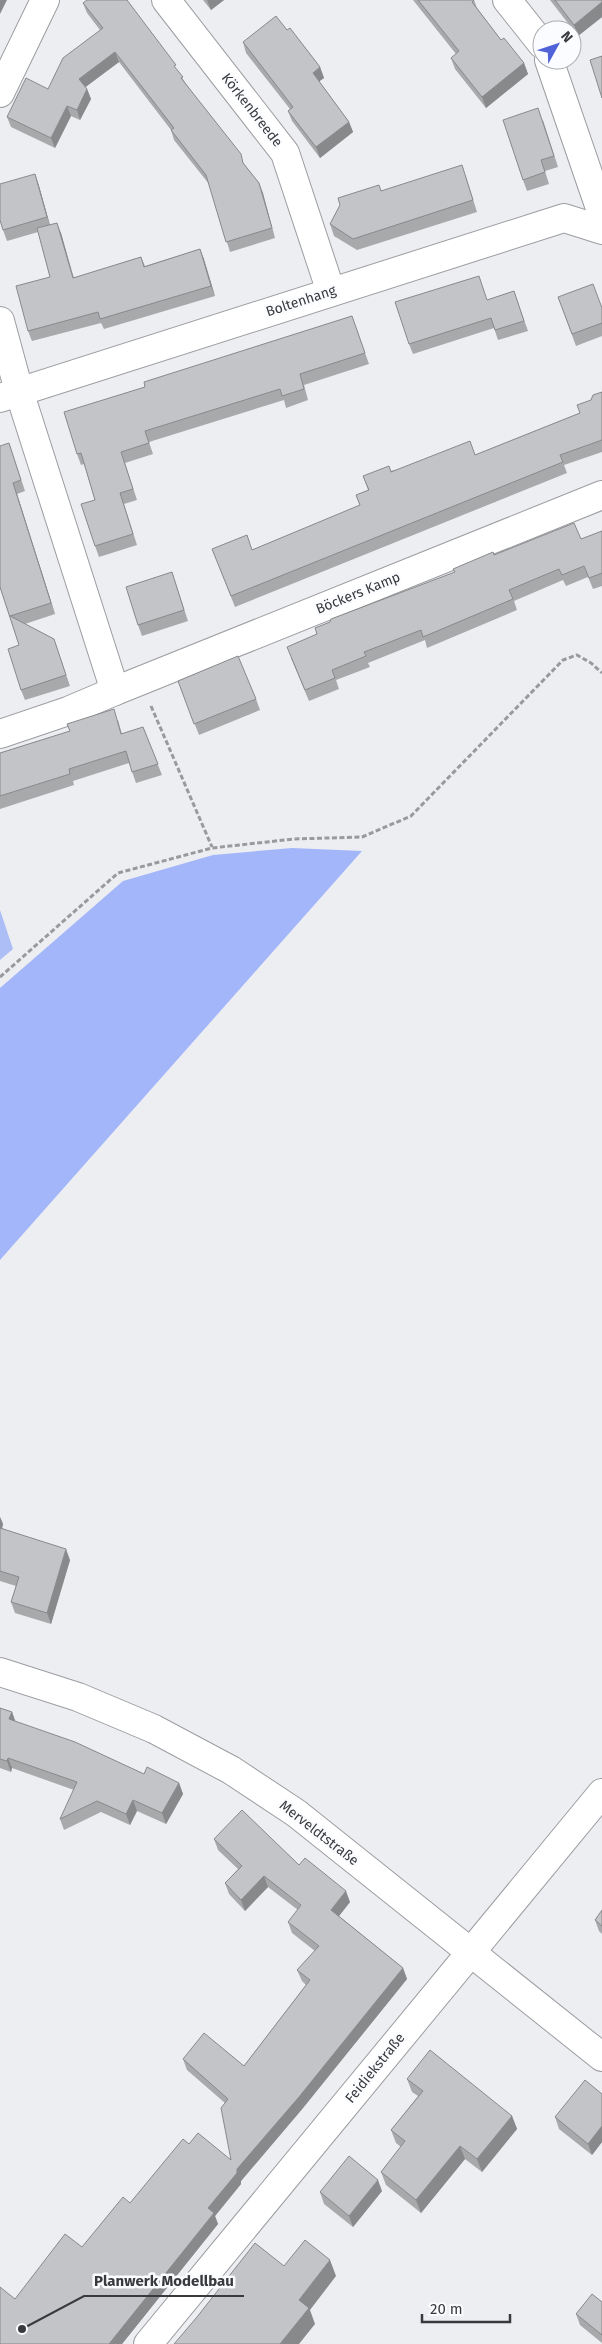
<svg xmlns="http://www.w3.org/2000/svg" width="602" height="2344" viewBox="0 0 602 2344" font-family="'Fira Sans',sans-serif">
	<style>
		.green { fill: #adbdf5 }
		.forest { fill: #a4b6fa }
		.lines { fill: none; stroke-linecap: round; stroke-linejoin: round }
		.street-casing { stroke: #9c9da0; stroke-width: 30 }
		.path { stroke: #999a9c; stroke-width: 3; stroke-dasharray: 5 2.5; stroke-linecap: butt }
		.street { stroke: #fff; stroke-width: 28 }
		.wall { fill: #a8a9ab }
		.shaded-wall { fill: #88898b }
		.building { fill: #c3c4c7; stroke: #88898b }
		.labels { text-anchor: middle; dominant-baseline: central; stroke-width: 5; stroke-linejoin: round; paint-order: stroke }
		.street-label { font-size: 14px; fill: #393a3b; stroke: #fbfcff }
		.leader { fill: none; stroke: #393a3b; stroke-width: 2 }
		.callout-dot { fill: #393a3b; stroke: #fbfcff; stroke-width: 2 }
		.callout-label { font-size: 15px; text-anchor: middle; font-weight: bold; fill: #393a3b; stroke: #fbfcff; stroke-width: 5; stroke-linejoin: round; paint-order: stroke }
	</style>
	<rect width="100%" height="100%" fill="#edeef2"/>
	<!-- green -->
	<polygon class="green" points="0,910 13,949 0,960"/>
	<!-- forest -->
	<polygon class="forest" points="292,848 362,851 0,1260 0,988 123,881 213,855"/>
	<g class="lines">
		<!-- street casing -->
		<g class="street-casing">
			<g id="street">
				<polyline points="166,0 285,153 331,292"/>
				<polyline points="507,0 542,44"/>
				<polyline points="549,60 602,214"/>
				<polyline points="0,93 45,0"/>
				<polyline points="0,321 19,391 115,691 602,495"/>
				<polyline points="0,398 564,218 602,230"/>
				<polyline points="0,734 68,711 115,691"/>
				<polyline points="0,1672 78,1697 154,1729 231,1770 296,1813 602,2057"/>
				<polyline points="148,2344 602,1793"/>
			</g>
		</g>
		<!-- path -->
		<g class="path">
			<polyline points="151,706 212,847"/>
			<polyline points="0,977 118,873 212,848 294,839 362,837 411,816 563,660 577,655 591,663 602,673"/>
		</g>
		<!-- street -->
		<use href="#street" class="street"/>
	</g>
	<!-- wall -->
	<g class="wall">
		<polygon points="203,0 224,0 211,10"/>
		<polygon points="413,0 474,0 477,8 501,40 524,63 528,74 486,108 455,69 451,58 456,54"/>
		<polygon points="550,0 602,0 602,17 578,36"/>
		<polygon points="83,3 178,71 186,84 245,165 259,183 275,238 230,252 209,184 174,140 171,130 119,62 85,87 87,89 91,99 80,120 71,116 55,148 11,127 7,117 48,89 100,30 87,13"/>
		<polygon points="287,30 320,67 324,78 319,81 349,122 353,132 320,158 292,121 288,111 290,109 246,53 243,42"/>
		<polygon points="543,120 558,167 545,171 549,184 527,191 523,180"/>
		<polygon points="35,174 39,186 50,225 61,233 74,278 141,257 145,266 200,249 215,296 104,329 101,323 32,341 28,331 50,277 38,232 7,241 3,230"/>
		<polygon points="466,177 477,212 357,250 334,236 330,224 381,191"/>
		<polygon points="514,291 528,331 498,340 494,328 413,354 409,344 487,300"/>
		<polygon points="558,297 602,308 602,336 576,346"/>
		<polygon points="352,316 369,364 304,385 308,400 286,408 284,400 149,442 153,454 125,463 137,500 124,504 137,545 99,557 95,546 95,500 84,464 81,465 77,454 145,387"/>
		<polygon points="602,392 602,452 564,465 567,473 235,607 212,549 252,550 360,506 356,495 368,490 363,476 475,455 580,413 591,400"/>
		<polygon points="9,443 25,491 17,494 55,614 25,624 54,639 70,686 25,700 21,690 19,645 0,587"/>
		<polygon points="602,531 602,586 593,589 588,577 566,586 563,580 514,601 517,610 427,648 425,640 368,663 370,667 336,680 339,689 309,701 291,658 317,634 494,555 581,539"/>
		<polygon points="172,572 188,621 142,636 138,625"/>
		<polygon points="178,681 256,699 260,710 199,735"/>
		<polygon points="118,720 122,734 143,727 162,775 136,783 129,763 73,781 74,785 0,809 0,753"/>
		<polygon points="0,1517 3,1524 2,1528 70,1560 51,1624 15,1613 11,1602 16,1586 0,1581"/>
		<polygon points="0,1708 12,1712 15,1721 144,1774 179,1783 183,1794 166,1824 137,1811 130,1825 101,1812 64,1830 60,1819 74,1790 12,1768 11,1772 0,1768"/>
		<polygon points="214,1839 299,1865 350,1902 339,1916 403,1968 407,1979 303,2108 241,2181 241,2184 215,2216 218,2224 122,2344 0,2344 15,2299 82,2247 130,2203 189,2144 231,2160 225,2103 187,2070 183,2059 244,2066 306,1985 302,1981 297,1970 315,1951 292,1933 288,1922 298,1910 268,1887 245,1911 229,1894 225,1883 238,1869 218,1850"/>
		<polygon points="602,1910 602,1934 599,1931 595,1920"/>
		<polygon points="407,2079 512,2116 517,2129 482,2172 465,2159 421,2213 386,2185 381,2172 401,2147 396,2143 391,2130 418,2096 412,2092"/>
		<polygon points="602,2094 602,2142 592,2155 559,2129 555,2117"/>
		<polygon points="382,2191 353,2227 324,2204 320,2192"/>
		<polygon points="602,2302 602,2343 580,2325 576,2314"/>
	</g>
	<!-- shaded-wall -->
	<g class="shaded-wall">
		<polygon points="0,0 7,0 0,14"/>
		<polygon points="207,0 224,0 211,10"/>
		<polygon points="602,2 602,17 578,36 574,25"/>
		<polygon points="115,52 119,62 83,89 79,79"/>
		<polygon points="524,63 528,74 486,108 482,97"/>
		<polygon points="320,67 324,78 317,83 313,73"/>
		<polygon points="87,89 91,99 80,120 77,110"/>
		<polygon points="67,106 71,116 55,148 51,138"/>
		<polygon points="349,122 353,132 320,158 316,147"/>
		<polygon points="35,174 39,186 51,229 47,217"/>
		<polygon points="259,183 263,193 275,238 272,228"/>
		<polygon points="57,223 61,233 76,288 73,278"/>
		<polygon points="200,249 204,259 215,296 211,286"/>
		<polygon points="13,483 17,494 55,614 51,603"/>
		<polygon points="0,1517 3,1524 0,1537"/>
		<polygon points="66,1549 70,1560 51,1624 47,1613"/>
		<polygon points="12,1712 16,1723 9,1719"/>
		<polygon points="8,1758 12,1768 11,1772 7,1761"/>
		<polygon points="179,1783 183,1794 166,1824 162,1813"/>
		<polygon points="133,1800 137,1811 130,1825 126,1814"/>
		<polygon points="264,1876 268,1887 245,1911 241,1900"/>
		<polygon points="346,1891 350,1902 335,1921 331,1910"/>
		<polygon points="403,1968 407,1979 303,2108 241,2181 241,2184 215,2216 218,2224 122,2344 109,2344 237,2169"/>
		<polygon points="512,2116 517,2129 482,2172 477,2159"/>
		<polygon points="602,2126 602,2142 592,2155 588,2144"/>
		<polygon points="460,2146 465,2159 421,2213 416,2200"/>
		<polygon points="378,2180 382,2191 353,2227 349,2216"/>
		<polygon points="330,2260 336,2276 310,2310 315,2324 299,2344 280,2344 299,2300"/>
	</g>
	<!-- building -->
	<g class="building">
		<polygon points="87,0 127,0 176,65 174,66 183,77 181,78 241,154 243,163 259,183 272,228 226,242 206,175 171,130 174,128 115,52 79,79 87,89 77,110 67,106 51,138 7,117 26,78 48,89 63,58 103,28 83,3"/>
		<polygon points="418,0 474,0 472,2 501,40 504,38 524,63 482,97 451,58 459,51"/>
		<polygon points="555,0 602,0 602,2 574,25"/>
		<polygon points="276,16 287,30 290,28 320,67 313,73 349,122 316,147 288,111 293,107 243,42"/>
		<polygon points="602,56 602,98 590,60"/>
		<polygon points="538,108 554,156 541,160 545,172 523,180 503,120"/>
		<polygon points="462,165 473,200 353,239 330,224 340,205 338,198 379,185 381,191"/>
		<polygon points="35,174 47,217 3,230 0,220 0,184"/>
		<polygon points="57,223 73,278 141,257 144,267 200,249 211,286 100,319 98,312 28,331 16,286 50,277 37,228"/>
		<polygon points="479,276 487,300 514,291 524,321 495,330 491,318 409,344 395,302"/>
		<polygon points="593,284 602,308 602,323 572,334 558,297"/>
		<polygon points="352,316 365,353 300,374 304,389 282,396 280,389 145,431 149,443 121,452 133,489 120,493 133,534 95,546 81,504 95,500 81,453 77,454 64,412 145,387 144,382"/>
		<polygon points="602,392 602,440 560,455 563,462 231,596 212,549 247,535 252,550 360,505 356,495 369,490 363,476 389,466 391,472 470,441 475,455 580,413 577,405 591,400 593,395"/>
		<polygon points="9,443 21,480 13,483 51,603 10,616 54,639 66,675 21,690 8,649 19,645 0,587 0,446"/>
		<polygon points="574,523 581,539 602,531 602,573 589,578 584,566 562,575 559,569 509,590 513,599 423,637 421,630 364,652 366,656 332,670 335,678 305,690 287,647 317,634 315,628 330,622 331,619 455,572 453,569 493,552 494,555"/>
		<polygon points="172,572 184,610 138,625 126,587"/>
		<polygon points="238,656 256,699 194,724 178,681"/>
		<polygon points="114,709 121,734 143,727 158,764 132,772 126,751 69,769 70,774 0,796 0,753 70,731 67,724"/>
		<polygon points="0,1528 66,1549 47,1613 11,1602 19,1577 0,1571"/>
		<polygon points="0,1708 12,1712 9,1719 75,1742 144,1774 147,1767 179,1783 162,1813 133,1800 126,1814 97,1801 60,1819 77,1782 8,1758 7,1761 0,1759"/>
		<polygon points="242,1810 299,1865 305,1858 346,1891 331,1910 403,1968 299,2097 237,2169 237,2173 208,2208 214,2213 109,2344 0,2344 0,2287 15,2299 65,2234 82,2247 123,2197 130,2203 183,2139 189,2144 198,2133 231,2160 221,2108 228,2099 183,2059 204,2033 244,2066 310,1980 297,1970 319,1946 288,1922 301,1905 264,1876 241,1900 225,1883 242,1866 214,1839"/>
		<polygon points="602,1910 602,1926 595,1920"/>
		<polygon points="430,2050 512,2116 477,2159 460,2146 416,2200 381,2172 405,2141 391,2130 423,2091 407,2079"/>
		<polygon points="585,2080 602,2094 602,2126 588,2144 555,2117"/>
		<polygon points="349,2156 378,2180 349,2216 320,2192"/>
		<polygon points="305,2240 330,2260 299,2300 309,2308 280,2344 174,2344 197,2317 255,2243 284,2266"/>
		<polygon points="592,2294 602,2302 602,2335 576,2314"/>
	</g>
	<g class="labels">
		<!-- street labels -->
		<g class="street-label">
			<text transform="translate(252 110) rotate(52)">Körkenbreede</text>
			<text transform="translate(301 301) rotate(-18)">Boltenhang</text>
			<text transform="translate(358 593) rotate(-22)">Böckers Kamp</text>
			<text transform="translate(319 1833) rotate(38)">Merveldtstraße</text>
			<text transform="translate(375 2068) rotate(-51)">Feidiekstraße</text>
		</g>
	</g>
	<!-- callouts -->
	<path class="leader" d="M22 2329L84 2296H244"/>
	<circle class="callout-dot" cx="22" cy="2329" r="5"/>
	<g class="callout-label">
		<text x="164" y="2286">Planwerk Modellbau</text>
	</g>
	<!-- north arrow -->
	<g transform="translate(557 45) rotate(50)"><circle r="24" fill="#fbfcff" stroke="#adaeb1"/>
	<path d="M0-4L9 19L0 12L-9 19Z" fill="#5062d7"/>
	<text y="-8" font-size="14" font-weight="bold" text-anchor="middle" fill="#393a3b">N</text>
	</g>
	<!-- scale -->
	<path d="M422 2314v8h88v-8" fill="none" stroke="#393a3b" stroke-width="2.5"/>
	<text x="430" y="2314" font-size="15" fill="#393a3b" stroke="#fbfcff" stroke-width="4" paint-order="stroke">20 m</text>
</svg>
